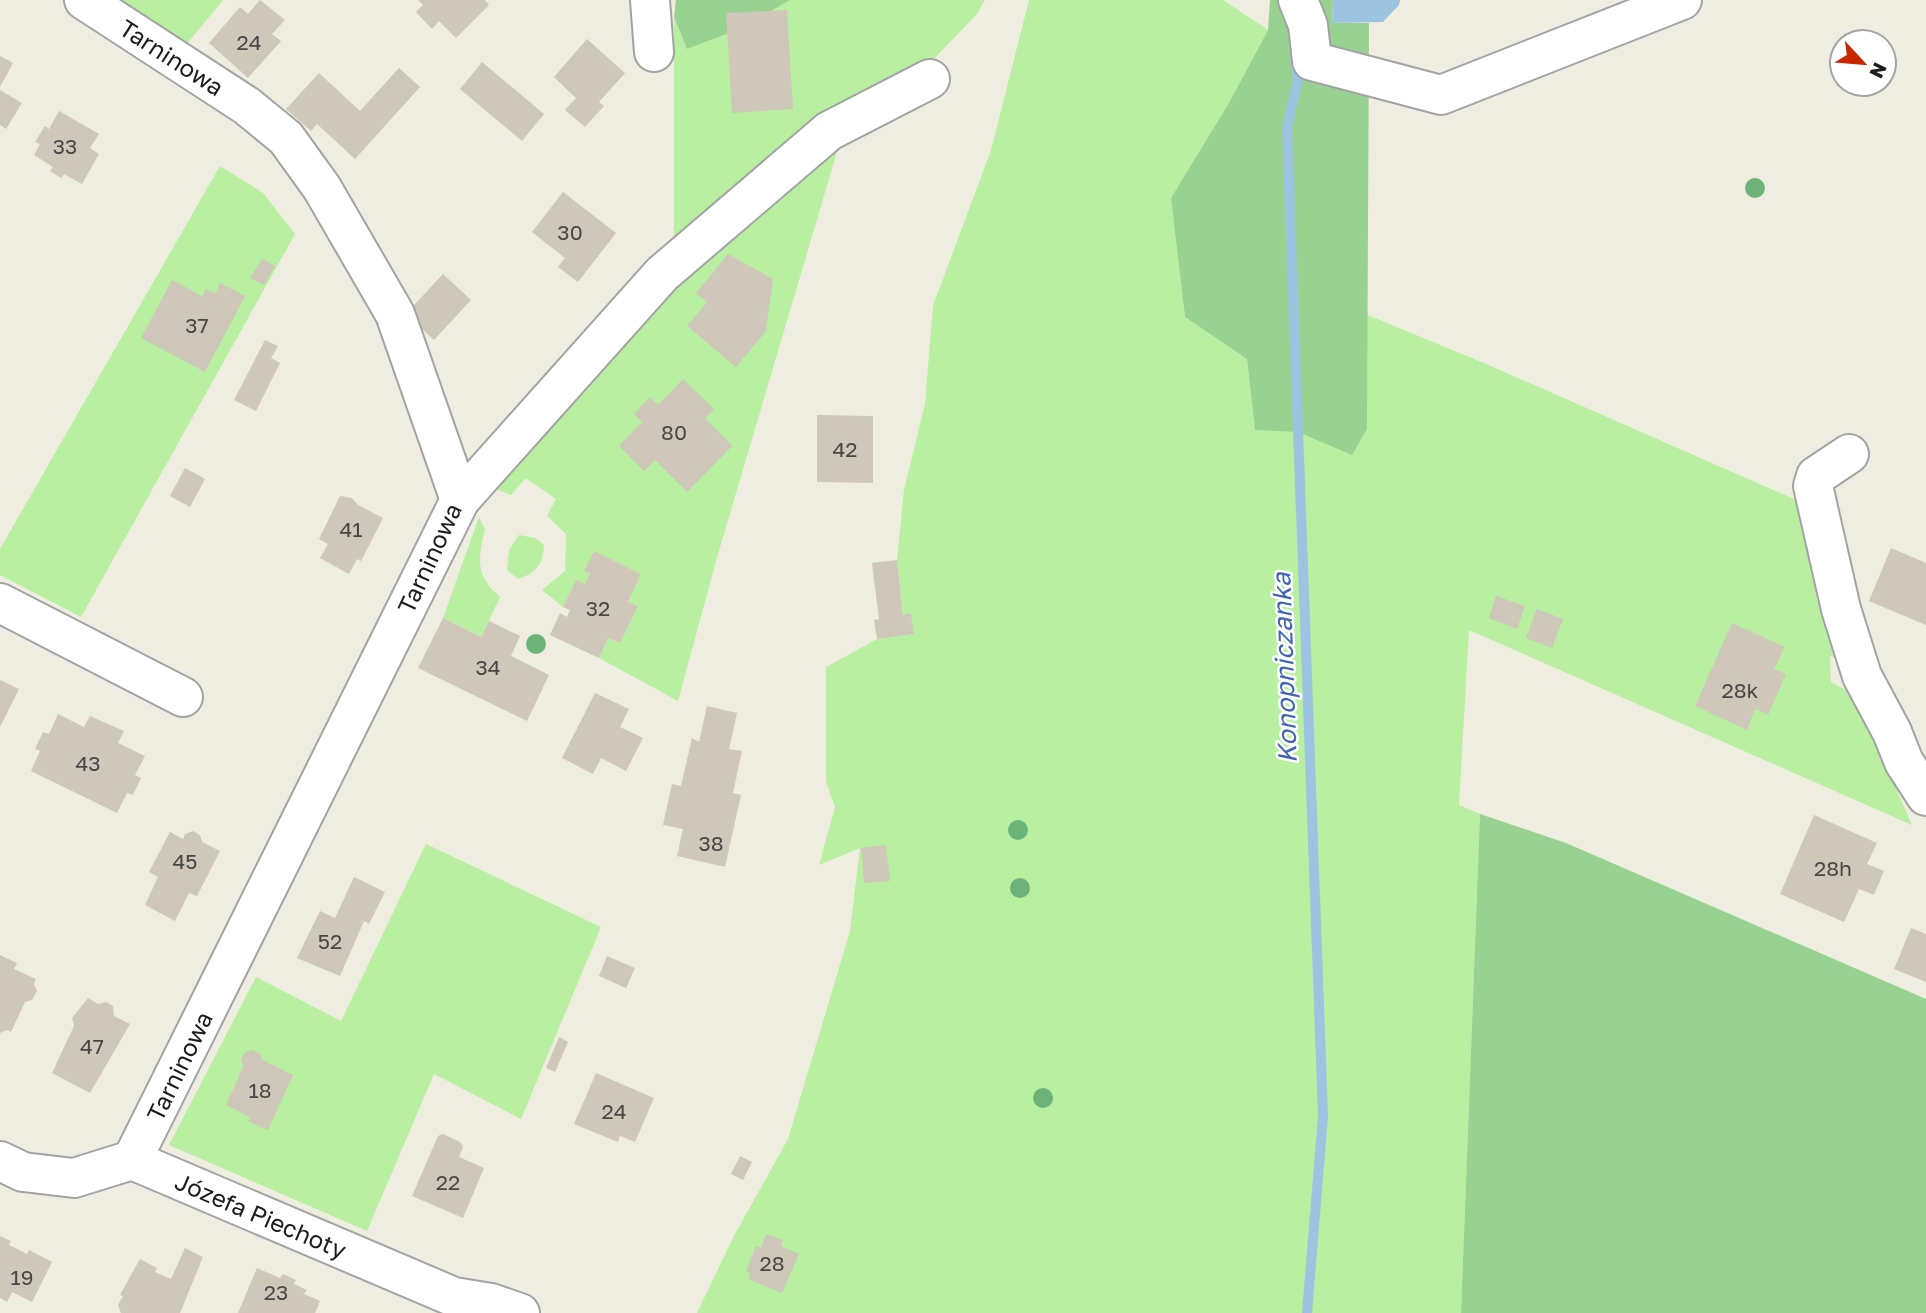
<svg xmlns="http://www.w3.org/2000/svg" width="1926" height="1313" viewBox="0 0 1926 1313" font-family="'Golos Text',sans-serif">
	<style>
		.grass { fill: #b8efa0 }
		.forest { fill: #97d291 }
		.water { fill: #9cc4e1 }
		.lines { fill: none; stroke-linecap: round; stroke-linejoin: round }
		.stream { stroke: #9cc4e1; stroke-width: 10 }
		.building { fill: #cfc7b9 }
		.minor-casing { stroke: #a3a3a3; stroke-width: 42 }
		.minor { stroke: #fff; stroke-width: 38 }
		.tree { fill: #6cb379 }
		.labels { text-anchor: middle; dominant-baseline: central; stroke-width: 5; stroke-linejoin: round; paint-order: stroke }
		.number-label { font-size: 21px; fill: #494743 }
		.street-label { font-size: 24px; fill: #1c1c1c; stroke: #fff }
		.water-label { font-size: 26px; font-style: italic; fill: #4064b4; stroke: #fff }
	</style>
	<rect width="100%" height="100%" fill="#efede0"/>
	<!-- grass -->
	<g class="grass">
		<polygon points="100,0 223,0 180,52"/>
		<polygon points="790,0 985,0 977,14 927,66 674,250 674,17 687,49 740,29"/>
		<polygon points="1029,0 1223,0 1268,30 1230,101 1171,198 1185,317 1247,359 1255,430 1292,284 1484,363 1796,500 1823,579 1841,660 1830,656 1831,682 1855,695 1912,825 1469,630 1459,805 1480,814 1461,1313 697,1313 734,1236 788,1139 850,931 860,848 819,865 835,807 826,781 826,667 877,639 914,634 911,614 903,615 897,560 904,490 925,404 933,306 991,150"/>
		<polygon points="837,152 718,554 678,701 599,658 608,638 620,643 637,606 628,602 641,574 594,552 584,571 590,574 585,584 576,580 563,607 542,590 565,571 566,534 547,516 556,499 526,478 511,495 493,488 564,405 724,236"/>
		<polygon points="220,166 263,193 295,234 81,617 0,575 0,549"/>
		<path d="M479 517 485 529C478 559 475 576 500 597L481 637 443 618Z"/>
		<path d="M519 535 535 538 544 545C543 564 537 573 518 579L507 570 509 550Z"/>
		<polygon points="426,844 601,927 521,1119 434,1074 367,1231 169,1145 256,977 341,1021"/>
	</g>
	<!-- forest -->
	<g class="forest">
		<polygon points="676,0 790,0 740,29 687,49 674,17"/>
		<polygon points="1270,0 1333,0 1332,23 1369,23 1367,429 1352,455 1298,432 1255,430 1247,359 1185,317 1171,198 1230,101 1268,30"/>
		<polygon points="1480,814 1566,843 1926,999 1926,1313 1461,1313"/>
	</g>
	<!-- water -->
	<polygon class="water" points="1333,0 1400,0 1399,5 1383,22 1332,23"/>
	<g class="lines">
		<!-- stream -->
		<polyline class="stream" points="1295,60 1298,79 1287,127 1323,1116 1307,1313"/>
	</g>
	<!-- building -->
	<g class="building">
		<polygon points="260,0 285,20 272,34 281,41 248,78 209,43 240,7 248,14"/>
		<polygon points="418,0 485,0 489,5 456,38 439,21 432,29 416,12 423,5"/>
		<polygon points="787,10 793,109 732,113 726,13"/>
		<polygon points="587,39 625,73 599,102 604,106 585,127 565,110 576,98 554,77"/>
		<polygon points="0,56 13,63 0,87"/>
		<polygon points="482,62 544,114 522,141 460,89"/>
		<polygon points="399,68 420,87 355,159 317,124 311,131 286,109 319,73 360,111"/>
		<polygon points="0,90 22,103 6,129 0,125"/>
		<polygon points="59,111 99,134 90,148 99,154 82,184 64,174 61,178 50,171 53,167 34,155 40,144 35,142 45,126 49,129"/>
		<polygon points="563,192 616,233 578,282 558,267 565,258 532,232"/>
		<polygon points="728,254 773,279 766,331 736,367 687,326 707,302 696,293"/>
		<polygon points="262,259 275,266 264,285 250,278"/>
		<polygon points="443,274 471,300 434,340 406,314"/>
		<polygon points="172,280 202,296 206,289 215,294 220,283 245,296 205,372 141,338"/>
		<polygon points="265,340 278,346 271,358 280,363 256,411 234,400"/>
		<polygon points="683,379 714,409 705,418 732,446 687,492 655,460 644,471 619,446 642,422 634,414 650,397 658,405"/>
		<polygon points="817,415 873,416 873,483 817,482"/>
		<polygon points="185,468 205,479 190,507 170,496"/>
		<polygon points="340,496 352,498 358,505 383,518 361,561 357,559 349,574 320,558 328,544 319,539"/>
		<polygon points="1891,548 1926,563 1926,625 1869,601"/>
		<polygon points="594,551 641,574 628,602 638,606 620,643 608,638 599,658 550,635 560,613 567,617 570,610 563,607 576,580 585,584 590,574 584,571"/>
		<polygon points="897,560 903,615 911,613 914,634 877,639 874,620 879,619 872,563"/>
		<polygon points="1496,596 1525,606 1517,629 1489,618"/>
		<polygon points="1537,609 1563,619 1552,648 1526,638"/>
		<polygon points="443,618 481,637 489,621 520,636 511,656 549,675 527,721 418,668"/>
		<polygon points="1732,623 1785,647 1774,669 1786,674 1768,715 1755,709 1747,730 1695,706"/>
		<polygon points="0,680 19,689 0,727"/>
		<polygon points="595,693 629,709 620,727 643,738 626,771 601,758 593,774 562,758"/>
		<polygon points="707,706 737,713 729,749 742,751 733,793 741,795 725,867 677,856 683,829 663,825 672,784 681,786 692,738 699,742"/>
		<polygon points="58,714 84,727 90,716 124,731 118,743 145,756 135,775 141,778 133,795 127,793 117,813 31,771 40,751 35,749 43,732 49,734"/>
		<polygon points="1814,815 1877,843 1867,864 1884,871 1874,895 1859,889 1844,922 1780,894"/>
		<polygon points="193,831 200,835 202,842 220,851 197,896 189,893 175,921 145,905 158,877 149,872 170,832 183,839 185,834"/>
		<polygon points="886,845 890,881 864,883 861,848"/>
		<polygon points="354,877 385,892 369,924 364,921 340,976 297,958 320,911 335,918"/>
		<polygon points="1911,928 1926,934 1926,982 1894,969"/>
		<polygon points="0,955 17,963 14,969 36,979 34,984 37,991 32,1000 25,1002 11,1032 7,1030 0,1033"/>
		<polygon points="607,956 635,968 626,988 599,976"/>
		<polygon points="88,998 98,1004 106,1002 113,1006 114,1016 130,1024 90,1093 52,1073 74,1026 72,1018"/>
		<polygon points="559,1037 568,1042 555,1072 546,1068"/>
		<polygon points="253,1050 260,1054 263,1060 293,1075 268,1130 248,1121 250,1117 226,1105 243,1067 241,1059 245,1052"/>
		<polygon points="596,1073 654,1098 635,1142 620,1136 618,1142 574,1124"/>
		<polygon points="443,1134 460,1142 463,1147 459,1157 484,1168 463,1218 412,1196 438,1136"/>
		<polygon points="740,1156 752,1162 743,1180 731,1174"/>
		<polygon points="766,1234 783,1240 781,1246 799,1254 782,1293 748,1279 750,1273 746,1271 756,1246 761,1248"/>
		<polygon points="0,1236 11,1241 9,1245 27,1254 29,1250 52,1262 32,1302 12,1292 7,1302 0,1298"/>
		<polygon points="185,1248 203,1257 180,1313 121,1313 118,1305 123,1296 120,1295 140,1259 157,1268 155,1272 171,1279"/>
		<polygon points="257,1268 280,1278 283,1274 296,1280 294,1284 307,1290 304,1294 320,1301 315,1313 238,1313"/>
	</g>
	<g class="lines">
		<!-- minor casing -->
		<g class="minor-casing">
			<g id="minor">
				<polyline points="84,0 247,106 286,138 322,188 395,314 460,500 132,1160"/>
				<polyline points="650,0 654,52"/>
				<polyline points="1298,0 1308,25 1312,61 1441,95 1682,0"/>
				<polyline points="1849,454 1816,476 1813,486 1841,609 1862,676 1892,732 1904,762 1926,796"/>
				<polyline points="460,500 662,274 829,131 930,79"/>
				<polyline points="0,603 183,697"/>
				<polyline points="0,1161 23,1172 74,1178 132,1160 454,1297 491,1303 520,1313"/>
			</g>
		</g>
		<!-- minor -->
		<use href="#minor" class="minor"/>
	</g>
	<!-- trees -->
	<g class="tree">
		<circle cx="1755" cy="188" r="10"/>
		<circle cx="536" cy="644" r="10"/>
		<circle cx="1018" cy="830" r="10"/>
		<circle cx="1020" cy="888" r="10"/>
		<circle cx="1043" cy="1098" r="10"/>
	</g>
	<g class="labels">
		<!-- number labels -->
		<g class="number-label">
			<text x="249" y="42">24</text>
			<text x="65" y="146">33</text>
			<text x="570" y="232">30</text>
			<text x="197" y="325">37</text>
			<text x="674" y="432">80</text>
			<text x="845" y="449">42</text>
			<text x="351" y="529">41</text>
			<text x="598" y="608">32</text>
			<text x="488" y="667">34</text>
			<text x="1740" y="690">28k</text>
			<text x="88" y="763">43</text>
			<text x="711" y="843">38</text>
			<text x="185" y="861">45</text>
			<text x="1833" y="868">28h</text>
			<text x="330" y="941">52</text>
			<text x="92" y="1046">47</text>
			<text x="260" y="1090">18</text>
			<text x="614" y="1111">24</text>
			<text x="448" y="1182">22</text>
			<text x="772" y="1263">28</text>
			<text x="22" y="1277">19</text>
			<text x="276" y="1292">23</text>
		</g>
		<!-- street labels -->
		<g class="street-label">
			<text transform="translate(172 57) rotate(33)">Tarninowa</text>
			<text transform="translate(429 558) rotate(-65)">Tarninowa</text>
			<text transform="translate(179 1066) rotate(-64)">Tarninowa</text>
			<text transform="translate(261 1215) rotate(23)">Józefa Piechoty</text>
		</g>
		<!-- water labels -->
		<g class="water-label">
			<text transform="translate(1284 668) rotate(-92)">Konopniczanka</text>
		</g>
	</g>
	<!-- north arrow -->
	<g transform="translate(1863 63) rotate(116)"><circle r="33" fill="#ffffff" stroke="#a4a4a4" stroke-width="2"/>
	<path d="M0-5L12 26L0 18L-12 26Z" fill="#c82700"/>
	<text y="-10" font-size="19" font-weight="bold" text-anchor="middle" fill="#1c1c1c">N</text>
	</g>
</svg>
